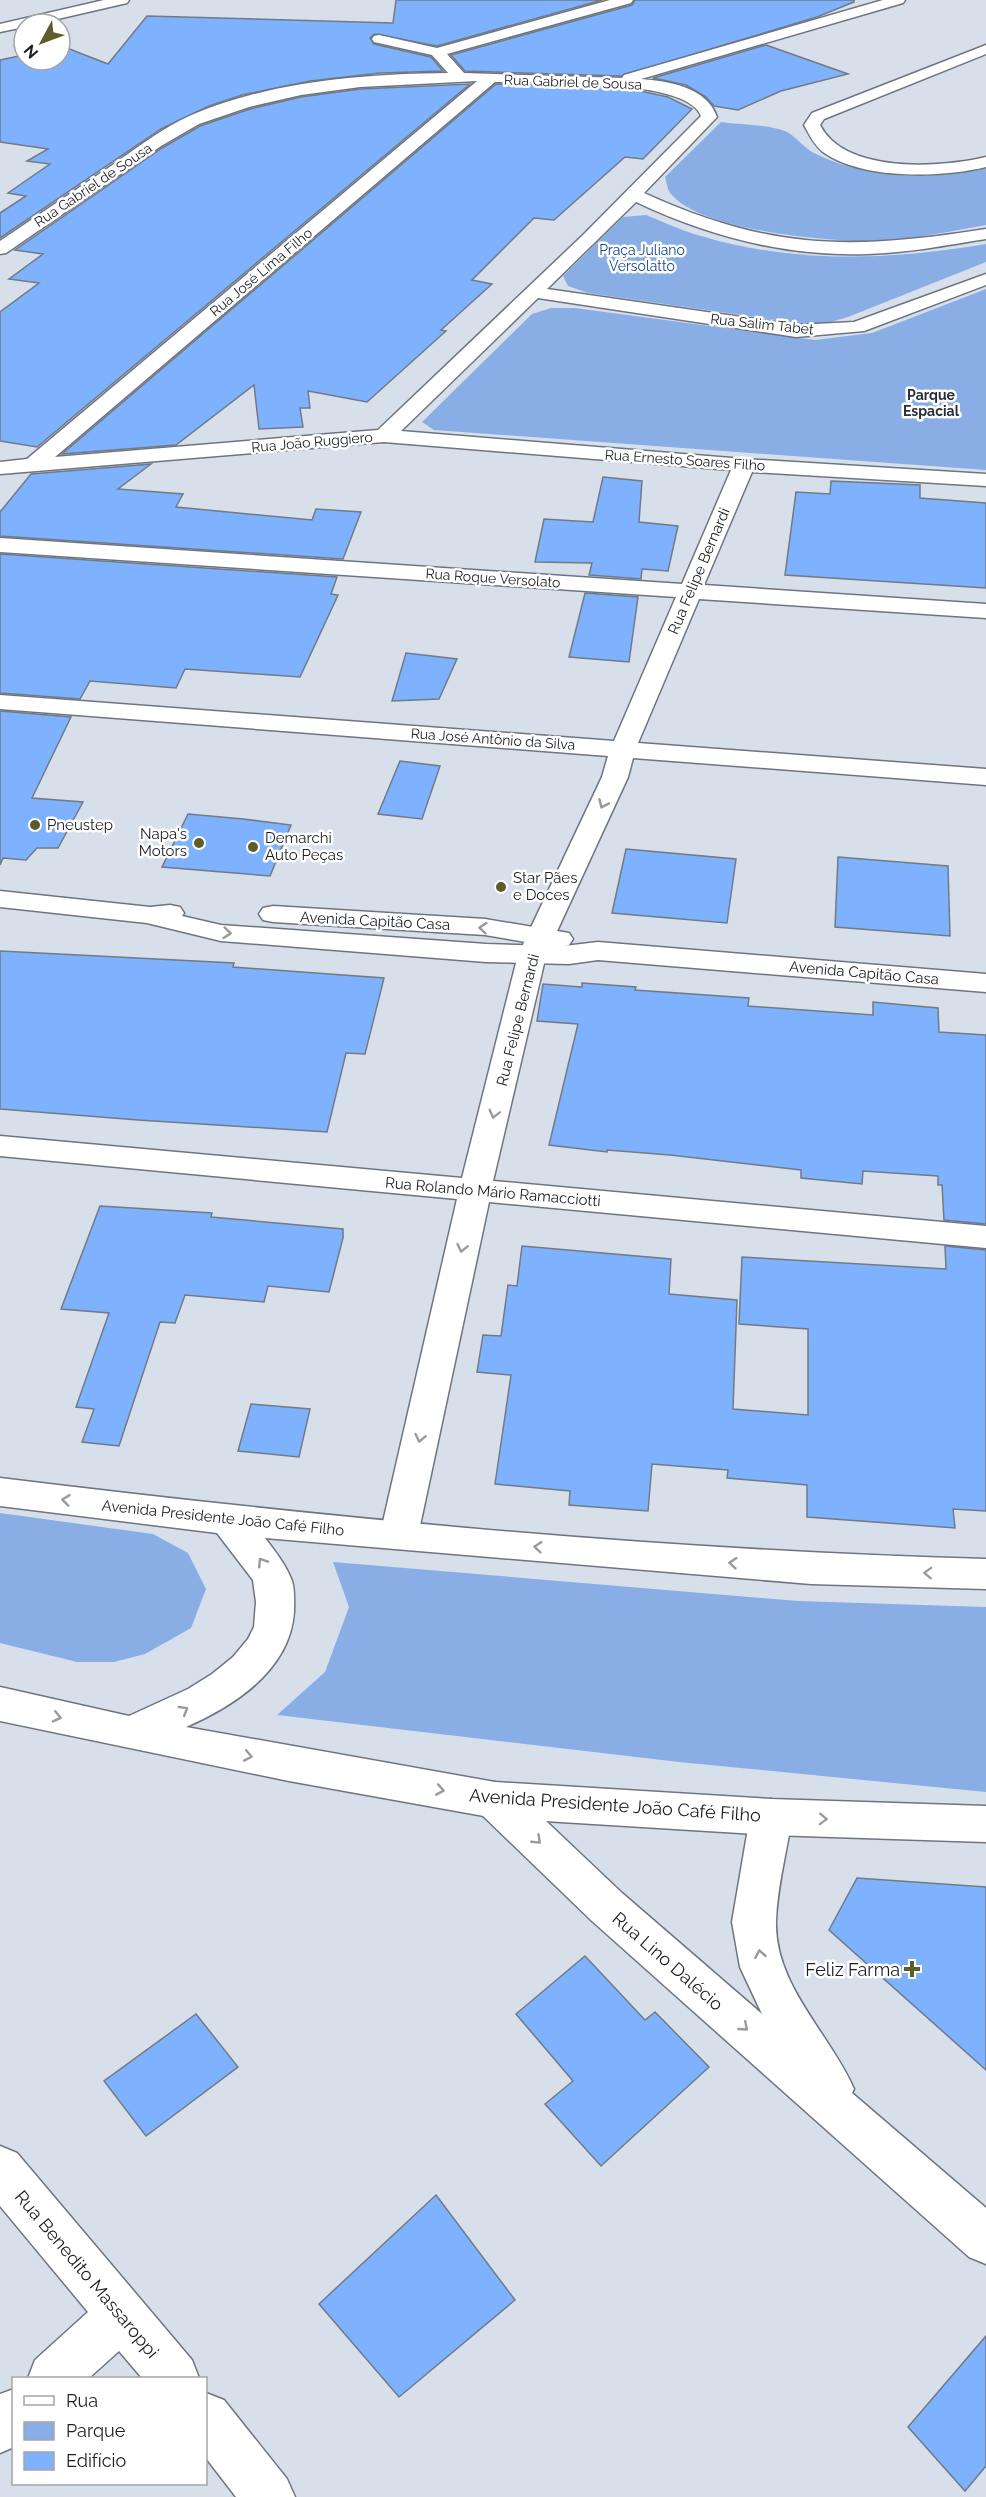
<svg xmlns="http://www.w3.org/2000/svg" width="986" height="2497" viewBox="0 0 986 2497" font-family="Raleway,sans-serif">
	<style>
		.green { fill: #89aee6 }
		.building { fill: #7eb2fe; stroke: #727a84; stroke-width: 1.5 }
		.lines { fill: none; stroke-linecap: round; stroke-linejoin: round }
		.minor-casing { stroke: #6e7580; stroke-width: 3 }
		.major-casing { stroke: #6e7580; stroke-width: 3 }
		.minor { fill: #fff; fill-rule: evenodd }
		.major { fill: #fff; fill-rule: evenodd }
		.oneway { stroke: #989a9c }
		.poi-dot { fill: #5e5d2a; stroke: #fff; stroke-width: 2 }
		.labels { text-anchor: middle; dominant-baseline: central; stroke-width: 5; stroke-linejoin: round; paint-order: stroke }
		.far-street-label { font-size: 14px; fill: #1b1e23; stroke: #fff }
		.far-park-label { font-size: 14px; fill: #174689; stroke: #fff }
		.far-neighbourhood-label { font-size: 14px; font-weight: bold; fill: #282e37; stroke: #fff }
		.street-label { font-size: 15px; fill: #1b1e23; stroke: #fff }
		.poi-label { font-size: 15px; fill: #1b1e23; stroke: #fff; text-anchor: start }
		.near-street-label { font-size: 18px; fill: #1b1e23; stroke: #fff }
		.near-poi-label { font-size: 18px; fill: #1b1e23; stroke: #fff; text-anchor: end }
	</style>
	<rect width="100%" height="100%" fill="#d7dfeb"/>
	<!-- green -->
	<g class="green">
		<path d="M721 122C741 125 766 124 785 131 795 135 804 148 814 153 865 179 932 181 986 168V225C946 232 905 241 863 241 818 240 701 230 671 194 667 190 667 183 665 177Z"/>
		<path d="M646 215C664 222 682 231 701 236 795 264 891 260 986 244V262L848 317 827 323H797L588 293 568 286 563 276 623 217Z"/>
		<polygon points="986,289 986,470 434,430 422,422 532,314 551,308 575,308 815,340 872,333"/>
		<polygon points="0,1513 153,1534 188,1553 206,1589 191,1628 145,1654 114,1662 77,1662 0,1643"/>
		<polygon points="333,1562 798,1601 986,1607 986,1792 679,1762 277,1715 325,1672 349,1607"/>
	</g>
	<!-- building -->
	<g class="building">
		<polygon points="396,0 602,0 437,46 374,34 370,38 374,44 431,57 443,71 380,73 310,81 242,95 209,106 161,129 0,238 0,213 26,196 8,193 50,164 27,161 48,149 0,142 0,60 24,55 24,60 60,60 62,46 108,64 147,16 393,23"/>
		<polygon points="635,0 854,0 854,2 817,17 621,76 465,71 451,55 632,5"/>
		<polygon points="766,45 848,74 781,91 738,110 714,106 706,97 686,85 653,78"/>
		<polygon points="470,84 37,447 0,441 0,312 39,283 9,279 43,254 15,250 162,148 200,126 250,109 301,97 360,89"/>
		<polygon points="496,84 574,85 640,91 668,97 692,109 643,159 625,157 554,220 534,218 472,280 492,284 441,330 446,331 367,402 308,391 310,408 300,408 303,427 259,429 254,385 176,445 62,454"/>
		<polygon points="151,464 118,489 183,494 176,507 312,520 316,509 361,512 343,559 0,536 0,512 31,474"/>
		<polygon points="603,477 642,481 639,522 678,526 668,571 642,569 641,579 589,575 592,563 535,562 544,519 593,522"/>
		<polygon points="831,481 920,485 920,498 986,503 986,588 785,575 796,492 830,494"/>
		<polygon points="0,554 337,577 331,594 338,595 300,677 185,669 176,688 90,681 80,699 0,693"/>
		<polygon points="585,593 638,597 629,662 569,657"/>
		<polygon points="406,653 457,659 439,699 392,701"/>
		<polygon points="0,711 71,717 32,798 83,802 58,848 37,848 26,860 3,858 0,865"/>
		<polygon points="400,761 440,766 422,819 378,814"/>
		<polygon points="188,814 243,819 291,825 270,876 162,867"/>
		<polygon points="626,849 736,859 727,923 612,913"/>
		<polygon points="838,857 948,866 950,936 835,927"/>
		<polygon points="0,951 234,963 233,967 384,978 365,1054 346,1053 327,1132 138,1120 0,1109"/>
		<polygon points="582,983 636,987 635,990 749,998 748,1006 873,1015 873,1002 938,1008 939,1032 986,1035 986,1224 944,1220 942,1185 938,1185 938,1176 863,1171 862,1184 801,1178 801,1170 670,1155 607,1150 607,1152 549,1145 578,1024 537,1021 543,984 582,987"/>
		<polygon points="100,1206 212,1213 211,1217 343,1229 343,1238 329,1292 268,1286 264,1302 185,1295 175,1323 160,1322 119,1446 82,1442 94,1409 76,1407 109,1313 61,1309"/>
		<polygon points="522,1246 671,1259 669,1294 737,1300 733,1409 808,1415 808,1329 739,1324 742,1257 946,1269 945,1246 986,1250 986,1511 953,1509 955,1528 807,1517 807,1485 727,1478 728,1470 652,1464 648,1511 569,1505 570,1491 495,1484 511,1375 477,1372 483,1335 501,1336 508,1285 517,1286"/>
		<polygon points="251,1404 310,1409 299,1457 238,1451"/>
		<polygon points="857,1878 986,1887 986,2070 829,1930"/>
		<polygon points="585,1956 645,2020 655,2012 709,2067 601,2166 545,2104 573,2081 516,2014"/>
		<polygon points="196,2014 238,2067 146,2136 104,2081"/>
		<polygon points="436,2195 515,2300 399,2397 319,2304"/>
		<polygon points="986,2336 986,2466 965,2491 908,2427"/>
	</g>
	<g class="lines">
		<!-- minor casing -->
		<g class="minor-casing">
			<g id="minor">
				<polygon points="104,0 129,0 127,3 36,24 24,24 24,27 0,32 0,24"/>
				<path d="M610 0H633L631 3 447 54 464 73 622 78 624 75 883 0H905L903 3 641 79C668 81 707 87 717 117L644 193C771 251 852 250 986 229V239C947 245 907 253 867 254 787 257 708 236 636 202L547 289 796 325 854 322 986 274V285L864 331 796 337 538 298 401 431 744 459 986 474V486L752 472 704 585 986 604V618L699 599 638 743 986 769V785L633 758 628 777 546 955 493 1181 986 1226V1248L489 1202 418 1535 412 1545 399 1549 386 1545 380 1535 457 1199 0 1156V1136L462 1178 518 955 602 777 608 756 0 709V695L614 741 676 597 0 552V538L682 584 731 470 384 442 0 474V462L27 459 477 81 360 87 301 95 249 107 199 124 161 146 6 253 0 254V241C38 215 76 190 114 164 135 149 156 133 179 121 260 82 359 74 448 73L432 55 374 42 372 39 374 36 379 35 437 48ZM495 82C533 82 689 78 701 116L583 235 378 430 55 457Z"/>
				<path d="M986 45V54L824 119 820 125C845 174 940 168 986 157V167C941 178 862 180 823 152 814 145 809 134 804 125L812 113Z"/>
				<path d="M495 1782 510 1787 622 1893 762 2014 740 1967 732 1922 750 1817 756 1804 771 1799 786 1804 792 1817C787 1851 777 1887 776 1921 774 1985 830 2034 854 2089L852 2093 986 2208V2264L969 2257 592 1921 480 1813 474 1800 480 1787Z"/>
				<polygon points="0,2146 17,2153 192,2360 199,2378 142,2378 119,2351 89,2378 28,2378 35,2360 88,2312 0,2206"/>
				<polygon points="14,2389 14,2447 0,2453 0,2394"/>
				<polygon points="206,2393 224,2400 287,2479 295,2497 236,2497 206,2458"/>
			</g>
		</g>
		<!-- major casing -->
		<g class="major-casing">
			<g id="major">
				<polygon points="0,891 150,907 170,905 180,907 184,913 182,916 221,925 486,944 550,946 485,935 273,922 263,920 259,914 263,908 273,906 485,919 569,933 573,939 569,945 564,946 598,942 986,974 986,992 598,960 569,964 486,962 221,941 147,923 0,907"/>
				<path d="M0 1478C327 1518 656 1550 986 1559V1589L811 1584 265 1538C275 1551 286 1565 292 1581 295 1591 294 1602 294 1612 290 1670 234 1706 186 1727L495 1782 771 1799 986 1806V1842L771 1835 495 1818 289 1781 0 1721V1687L129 1716 188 1689 212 1674 233 1657 248 1639 254 1627 256 1602 253 1580 217 1533 0 1506Z"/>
			</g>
		</g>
		<!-- minor -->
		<use href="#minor" class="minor"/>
		<!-- major -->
		<use href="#major" class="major"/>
	</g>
	<!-- one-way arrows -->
	<defs><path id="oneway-chevron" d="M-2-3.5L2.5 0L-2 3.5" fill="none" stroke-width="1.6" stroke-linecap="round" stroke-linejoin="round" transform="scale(1.5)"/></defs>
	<g class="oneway">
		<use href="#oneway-chevron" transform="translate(603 804) rotate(114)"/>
		<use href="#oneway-chevron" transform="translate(483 928) rotate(-175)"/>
		<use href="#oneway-chevron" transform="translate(227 933) rotate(6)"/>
		<use href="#oneway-chevron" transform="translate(494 1114) rotate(104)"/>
		<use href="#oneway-chevron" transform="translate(462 1248) rotate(102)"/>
		<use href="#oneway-chevron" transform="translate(420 1438) rotate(102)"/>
		<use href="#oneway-chevron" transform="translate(66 1500) rotate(-173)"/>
		<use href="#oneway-chevron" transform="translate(538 1547) rotate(-175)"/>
		<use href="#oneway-chevron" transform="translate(262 1562) rotate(-123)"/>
		<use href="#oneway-chevron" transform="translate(733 1563) rotate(-175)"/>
		<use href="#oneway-chevron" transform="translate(928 1573) rotate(-178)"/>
		<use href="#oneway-chevron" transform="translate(184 1710) rotate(-31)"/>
		<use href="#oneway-chevron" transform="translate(57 1717) rotate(13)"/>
		<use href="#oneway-chevron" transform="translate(248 1756) rotate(11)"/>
		<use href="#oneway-chevron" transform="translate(440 1790) rotate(10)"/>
		<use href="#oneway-chevron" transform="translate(823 1819) rotate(2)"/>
		<use href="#oneway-chevron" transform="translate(537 1840) rotate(44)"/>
		<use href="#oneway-chevron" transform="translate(760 1954) rotate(-100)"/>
		<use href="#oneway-chevron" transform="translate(744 2027) rotate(41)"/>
	</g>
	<!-- markers -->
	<g class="poi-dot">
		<circle cx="35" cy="825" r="6"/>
		<circle cx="199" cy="843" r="6"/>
		<circle cx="253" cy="847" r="6"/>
		<circle cx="501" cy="887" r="6"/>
		<path d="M909 1960h6v6h6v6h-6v6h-6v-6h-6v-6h6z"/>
	</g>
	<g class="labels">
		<!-- far-street labels -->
		<g class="far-street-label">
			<text transform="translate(573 82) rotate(2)">Rua Gabriel de Sousa</text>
			<text transform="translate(93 185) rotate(-34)">Rua Gabriel de Sousa</text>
			<text transform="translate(261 272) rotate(-40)">Rua José Lima Filho</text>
			<text transform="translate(762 324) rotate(6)">Rua Salim Tabet</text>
			<text transform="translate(312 442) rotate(-5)">Rua João Ruggiero</text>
			<text transform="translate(685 460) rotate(4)">Rua Ernesto Soares Filho</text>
			<text transform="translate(493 578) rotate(4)">Rua Roque Versolato</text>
			<text transform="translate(493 739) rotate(4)">Rua José Antônio da Silva</text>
		</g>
		<!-- far-park labels -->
		<g class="far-park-label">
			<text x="642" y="250">Praça Juliano<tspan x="642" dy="16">Versolatto</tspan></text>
		</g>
		<!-- far-neighbourhood labels -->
		<g class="far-neighbourhood-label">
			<text x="931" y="395">Parque<tspan x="931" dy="16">Espacial</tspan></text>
		</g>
		<!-- street labels -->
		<g class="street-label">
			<text transform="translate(699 571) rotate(-67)">Rua Felipe Bernardi</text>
			<text transform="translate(375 921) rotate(3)">Avenida Capitão Casa</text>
			<text transform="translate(864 973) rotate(5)">Avenida Capitão Casa</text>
			<text transform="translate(518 1020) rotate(-76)">Rua Felipe Bernardi</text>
			<text transform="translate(493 1192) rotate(5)">Rua Rolando Mário Ramacciotti</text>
			<text transform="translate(223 1518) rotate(6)">Avenida Presidente João Café Filho</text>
		</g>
		<!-- poi labels -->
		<g class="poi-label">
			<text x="47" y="825">Pneustep</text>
			<text x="187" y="834" text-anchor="end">Napa's<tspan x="187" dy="17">Motors</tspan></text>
			<text x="265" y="838">Demarchi<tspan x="265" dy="17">Auto Peças</tspan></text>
			<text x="513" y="878">Star Pães<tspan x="513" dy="17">e Doces</tspan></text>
		</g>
		<!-- near-street labels -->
		<g class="near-street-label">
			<text transform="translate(615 1805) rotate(4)">Avenida Presidente João Café Filho</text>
			<text transform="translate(668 1961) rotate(41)">Rua Lino Dalécio</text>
			<text transform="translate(87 2274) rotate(50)">Rua Benedito Massaroppi</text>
		</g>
		<!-- near-poi labels -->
		<g class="near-poi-label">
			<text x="900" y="1969">Feliz Farma</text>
		</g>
	</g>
	<!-- legend -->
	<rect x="12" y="2377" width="195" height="108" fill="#ffffff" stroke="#a4a5a7" stroke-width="1.5"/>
	<rect x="24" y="2396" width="30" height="9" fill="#ffffff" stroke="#a4a5a7" stroke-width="1.5"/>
	<text x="66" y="2407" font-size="18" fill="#1b1e23">Rua</text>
	<rect x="24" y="2422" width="30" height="18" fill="#89aee6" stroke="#a4a5a7" stroke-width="1.5"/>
	<text x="66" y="2437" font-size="18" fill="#1b1e23">Parque</text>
	<rect x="24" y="2452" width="30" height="18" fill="#7eb2fe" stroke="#a4a5a7" stroke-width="1.5"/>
	<text x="66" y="2467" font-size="18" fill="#1b1e23">Edifício</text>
	<!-- north arrow -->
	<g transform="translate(42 42) rotate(229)"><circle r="28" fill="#ffffff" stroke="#a4a5a7" stroke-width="1.5"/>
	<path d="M0-4.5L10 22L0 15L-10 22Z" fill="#5e5d2a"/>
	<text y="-9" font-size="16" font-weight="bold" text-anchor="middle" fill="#1b1e23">N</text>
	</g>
</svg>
